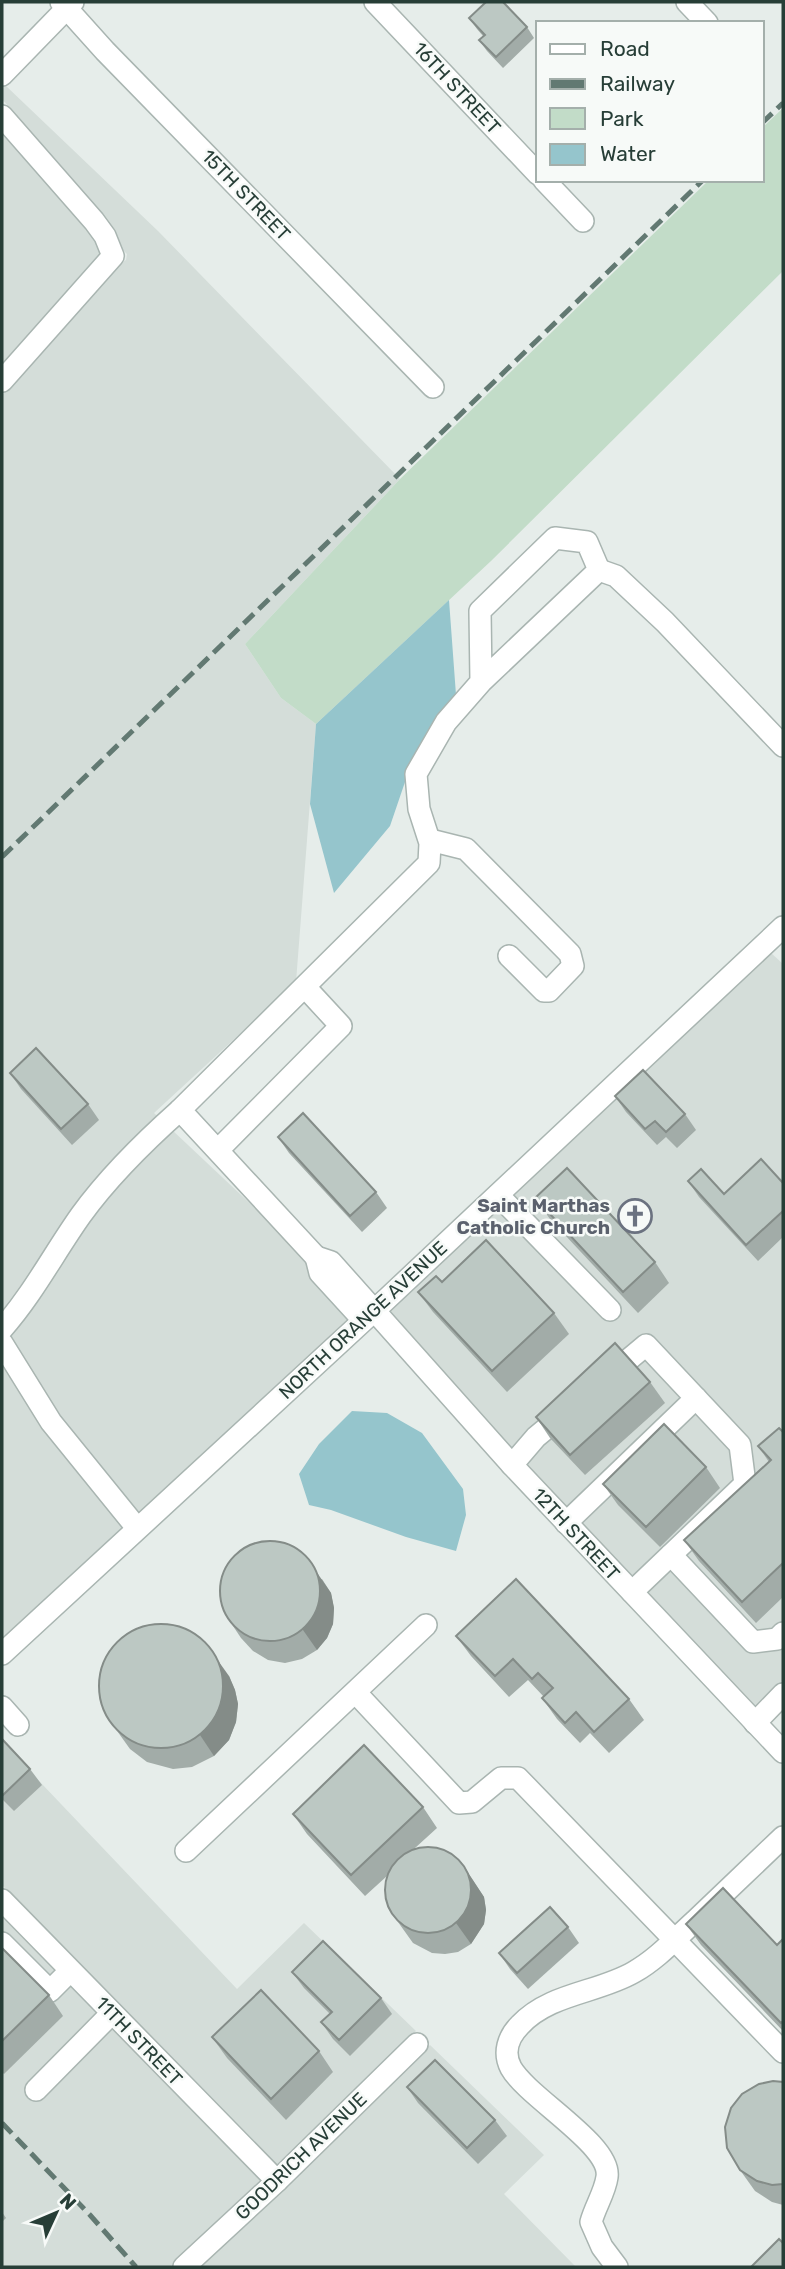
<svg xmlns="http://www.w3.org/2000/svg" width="785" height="2269" viewBox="0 0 785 2269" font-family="Rubik,sans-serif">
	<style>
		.built { fill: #d4ddd9 }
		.green { fill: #c2dcc8 }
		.water { fill: #95c5cc }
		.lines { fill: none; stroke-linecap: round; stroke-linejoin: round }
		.minor-casing { stroke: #a9b5b1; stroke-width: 24 }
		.minor { stroke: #fff; stroke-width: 21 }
		.rail { stroke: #627972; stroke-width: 5; stroke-dasharray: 14 7; stroke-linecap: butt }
		.wall { fill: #a2aca8 }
		.shaded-wall { fill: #848c88 }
		.building { fill: #bcc8c3; stroke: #848c88; stroke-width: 2 }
		.labels { text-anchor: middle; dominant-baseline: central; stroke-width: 5; stroke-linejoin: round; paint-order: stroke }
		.street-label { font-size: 19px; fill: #273e37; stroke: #f7faf8 }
		.worship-label { font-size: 19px; font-weight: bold; fill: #5b616d; stroke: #f7faf8; text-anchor: end }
	</style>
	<rect width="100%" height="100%" fill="#e6edea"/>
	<!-- built -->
	<g class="built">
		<polygon points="5,85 158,231 400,479 245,644 281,698 316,724 296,982 154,1113 362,1309 2,1640 2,395 119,264 126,260 127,254 122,249 114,231 102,214 2,99 2,89"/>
		<polygon points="2,132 85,228 96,241 101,255 2,367"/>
		<polygon points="770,952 783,964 783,1680 756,1708 520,1457 389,1310"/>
		<polygon points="2,1742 237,1989 304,1923 416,2031 278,2167 2,1885"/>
		<polygon points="2,1916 262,2182 170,2267 2,2267"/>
		<polygon points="430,2045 544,2155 504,2194 576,2267 198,2267 276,2196"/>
	</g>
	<!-- green -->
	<polygon class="green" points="783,108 783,271 491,561 316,724 281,698 245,644 400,479 709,180 762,180 762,128"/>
	<!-- water -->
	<g class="water">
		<polygon points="449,600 456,695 405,782 390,826 334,893 310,804 316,724"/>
		<polygon points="352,1411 387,1413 422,1433 463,1489 466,1515 456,1551 406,1537 331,1510 309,1505 299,1474 319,1444"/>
	</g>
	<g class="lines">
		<!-- minor casing -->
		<g class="minor-casing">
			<g id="minor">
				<polyline points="61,2 105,51 433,387"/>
				<polyline points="375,2 538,174"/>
				<polyline points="687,2 707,23"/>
				<polyline points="2,75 73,2"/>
				<polyline points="2,116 94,221 105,236 113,256 2,381"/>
				<polyline points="544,180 583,221"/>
				<polyline points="599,570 616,576 665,622 783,746"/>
				<polyline points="430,840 466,849 570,954 573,966 549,991 544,991 509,956"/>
				<polyline points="218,1150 341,1026 305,987"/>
				<polyline points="498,1195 610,1310"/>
				<polyline points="316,1257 180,1110 429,863 430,843 419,809 416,774 446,722 481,682 599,570 587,542 555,538 480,611 481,682"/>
				<polyline points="363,1320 320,1273 316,1257 331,1262 512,1465 783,1752"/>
				<path d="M2 1329C33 1294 54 1253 81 1215 110 1175 144 1142 180 1110"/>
				<polyline points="2,1343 51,1422 137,1528"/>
				<polyline points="609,1376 646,1345 740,1445 745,1484 632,1592"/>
				<polyline points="512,1465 536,1437 565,1413"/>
				<polyline points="566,1523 696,1398"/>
				<polyline points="671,1555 753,1642 777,1639 783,1633"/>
				<polyline points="2,1654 375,1310 783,927"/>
				<polyline points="356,1693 459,1803 472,1802 501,1778 518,1778 783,2052"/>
				<polyline points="2,1707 18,1725"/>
				<polyline points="755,1723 783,1694"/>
				<polyline points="186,1851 426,1625"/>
				<polyline points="2,1900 277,2181"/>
				<polyline points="2,1943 50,1991 70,1971"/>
				<polyline points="36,2090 112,2013"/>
				<polyline points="184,2267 277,2181 417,2044"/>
				<path d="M617 2267 602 2247 591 2222C595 2207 605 2192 607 2177 612 2145 528 2098 511 2068 503 2053 508 2037 520 2025 550 1993 598 1993 634 1972 657 1959 675 1939 695 1921 724 1893 754 1865 783 1837"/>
			</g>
		</g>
		<!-- minor -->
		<use href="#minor" class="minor"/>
		<!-- rail -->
		<g class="rail">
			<polyline points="762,123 783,103"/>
			<polyline points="2,857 703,180"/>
			<polyline points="2,2123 90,2215 136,2267"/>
		</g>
	</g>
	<!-- wall -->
	<g class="wall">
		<polygon points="469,18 527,27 534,38 503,68 487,51 479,40 483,36 477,29"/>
		<polygon points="10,1073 88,1104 99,1120 72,1145 21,1089"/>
		<polygon points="615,1096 685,1114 696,1130 677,1148 666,1137 657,1145 626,1112"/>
		<polygon points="278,1137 376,1192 387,1208 362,1232 289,1153"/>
		<polygon points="688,1181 724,1194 783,1183 783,1237 758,1261 699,1197"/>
		<polygon points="535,1198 655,1262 669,1283 638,1313 550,1219"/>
		<polygon points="442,1282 554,1313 569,1334 507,1392 433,1312 418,1292"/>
		<polygon points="650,1382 665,1403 585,1475 550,1438 536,1417"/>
		<polygon points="783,1432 783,1597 756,1623 699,1561 684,1540 769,1462 758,1446"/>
		<polygon points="706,1467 720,1488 660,1547 618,1505 603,1484"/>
		<polygon points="322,1579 331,1593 334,1608 333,1624 327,1638 317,1650 302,1659 285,1663 268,1660 253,1651 241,1638 227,1617"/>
		<polygon points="456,1636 629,1699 644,1720 609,1753 590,1733 580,1743 557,1719 542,1698 544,1697 528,1680 509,1697 471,1656"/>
		<polygon points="229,1676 235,1690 238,1704 236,1722 229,1740 214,1756 192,1767 173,1769 147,1762 130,1749 115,1728"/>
		<polygon points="2,1739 30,1769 42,1785 14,1811 2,1799"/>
		<polygon points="423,1807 437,1828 415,1848 461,1862 484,1897 486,1910 484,1924 471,1944 458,1952 445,1954 432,1953 413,1943 388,1908 387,1876 365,1896 307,1834 293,1814"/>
		<polygon points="686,1924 777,1945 783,1939 783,2031 701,1945"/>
		<polygon points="568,1927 579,1943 528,1989 510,1969 499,1953"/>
		<polygon points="2,1948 49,1995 63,2016 4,2074 2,2072"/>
		<polygon points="292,1972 381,1998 392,2014 350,2056 333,2039 321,2022 330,2014 304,1988"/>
		<polygon points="212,2037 319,2051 333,2072 286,2120 227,2058"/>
		<polygon points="783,2082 783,2205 772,2202 755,2191 740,2170"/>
		<polygon points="407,2087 495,2120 507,2136 478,2164 418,2103"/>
		<polygon points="2,2212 6,2218 2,2222"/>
	</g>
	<!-- shaded-wall -->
	<g class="shaded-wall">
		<polygon points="307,1558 331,1593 334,1608 333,1624 327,1638 317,1650 303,1630"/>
		<polygon points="214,1655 229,1676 235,1690 238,1704 236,1722 229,1740 214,1756 200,1735"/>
		<polygon points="461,1862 484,1897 486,1910 484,1924 471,1944 456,1923"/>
	</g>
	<!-- building -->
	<g class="building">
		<polygon points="486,2 503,2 527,27 496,57 479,40 485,35 469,18"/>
		<polygon points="36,1048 88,1104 61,1129 10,1073"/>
		<polygon points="643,1070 685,1114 666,1132 655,1121 645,1129 615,1096"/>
		<polygon points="303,1113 376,1192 350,1216 278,1137"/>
		<polygon points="761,1159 783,1183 783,1211 746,1245 688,1181 701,1169 724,1194"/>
		<polygon points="567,1168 655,1262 623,1292 535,1198"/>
		<polygon points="486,1240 554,1313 492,1371 418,1292 436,1276 442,1282"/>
		<polygon points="615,1343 650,1382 570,1455 536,1417"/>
		<polygon points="664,1424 706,1467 646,1527 603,1484"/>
		<polygon points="779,1428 783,1432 783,1563 742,1602 684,1540 771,1460 758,1446"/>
		<circle cx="270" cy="1591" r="50"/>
		<polygon points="516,1579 629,1699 594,1732 576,1712 565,1723 542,1698 553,1688 538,1673 532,1679 513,1659 495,1676 456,1636"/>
		<circle cx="161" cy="1686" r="62"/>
		<polygon points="2,1739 30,1769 3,1795 2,1794"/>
		<polygon points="364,1745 423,1807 351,1875 293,1814"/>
		<circle cx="428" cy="1890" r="43"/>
		<polygon points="723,1888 777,1945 783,1939 783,2021 781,2023 686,1924"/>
		<polygon points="550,1907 568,1927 517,1973 499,1953"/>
		<polygon points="323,1941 381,1998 339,2040 321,2022 332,2012 292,1972"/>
		<polygon points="2,1948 49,1995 2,2041"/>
		<polygon points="261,1990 319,2051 271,2099 212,2037"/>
		<polygon points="435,2060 495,2120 467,2148 407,2087"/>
		<polygon points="773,2081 783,2082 783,2184 772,2185 757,2181 740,2170 727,2148 725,2127 731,2108 742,2094 759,2084"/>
		<polygon points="779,2239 783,2243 783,2267 751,2267"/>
	</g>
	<!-- icons -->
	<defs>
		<g id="church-ring" transform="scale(1.75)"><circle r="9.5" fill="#f7faf8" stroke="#6b7280" stroke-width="1.5"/><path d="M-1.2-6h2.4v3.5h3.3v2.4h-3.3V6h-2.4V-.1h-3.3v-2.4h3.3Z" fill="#6b7280"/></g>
	</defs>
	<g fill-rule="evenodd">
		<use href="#church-ring" x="635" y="1216"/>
	</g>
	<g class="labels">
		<!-- street labels -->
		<g class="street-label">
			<text transform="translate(457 88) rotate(47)">16TH STREET</text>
			<text transform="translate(246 195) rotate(46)">15TH STREET</text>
			<text transform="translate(363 1320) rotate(-43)">NORTH ORANGE AVENUE</text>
			<text transform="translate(576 1534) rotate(47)">12TH STREET</text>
			<text transform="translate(139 2041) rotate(46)">11TH STREET</text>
			<text transform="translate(301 2156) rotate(-44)">GOODRICH AVENUE</text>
		</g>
		<!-- worship labels -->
		<g class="worship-label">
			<text x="610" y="1205">Saint Marthas<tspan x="610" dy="22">Catholic Church</tspan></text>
		</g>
	</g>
	<!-- border -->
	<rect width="785" height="2269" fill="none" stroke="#273e37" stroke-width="7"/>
	<!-- legend -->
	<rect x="536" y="21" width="228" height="161" fill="#f7faf8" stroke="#a4afab" stroke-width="2"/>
	<rect x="550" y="44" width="35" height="10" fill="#ffffff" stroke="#a4afab" stroke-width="2"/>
	<text x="600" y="56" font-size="21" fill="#273e37">Road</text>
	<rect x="550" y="79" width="35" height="10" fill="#627972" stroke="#a4afab" stroke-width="2"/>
	<text x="600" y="91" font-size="21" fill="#273e37">Railway</text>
	<rect x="550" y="108" width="35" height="21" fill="#c2dcc8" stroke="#a4afab" stroke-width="2"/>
	<text x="600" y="126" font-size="21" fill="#273e37">Park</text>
	<rect x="550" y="144" width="35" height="21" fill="#95c5cc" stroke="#a4afab" stroke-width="2"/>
	<text x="600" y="161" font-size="21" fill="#273e37">Water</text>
	<!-- north arrow -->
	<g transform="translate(56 2213) rotate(46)" stroke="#f7faf8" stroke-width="5" paint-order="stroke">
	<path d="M0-5L12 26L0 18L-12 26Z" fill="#273e37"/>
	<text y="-10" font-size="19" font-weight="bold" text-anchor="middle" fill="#273e37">N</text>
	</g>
</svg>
